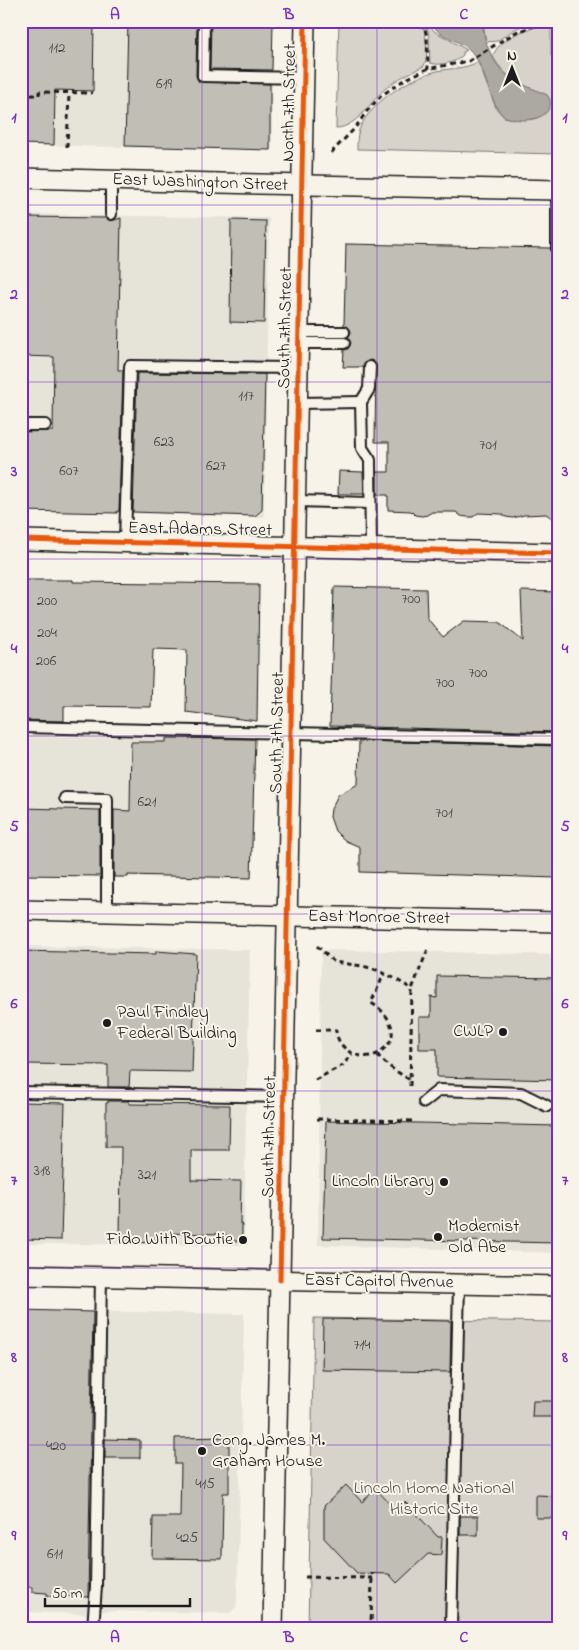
<svg xmlns="http://www.w3.org/2000/svg" width="579" height="1650" viewBox="0 0 579 1650" font-family="'Indie Flower',sans-serif">
	<style>
		.built { fill: #e6e3d9 }
		.green { fill: #d7d3cb; stroke: #7a7874 }
		.water { fill: #aca9a2; stroke: #72716c }
		.building { fill: #c0beb5; stroke: #1c1c1c }
		.lines { fill: none; stroke-linecap: round; stroke-linejoin: round }
		.lane-casing { stroke: #1c1c1c; stroke-width: 14 }
		.street-casing { stroke: #1c1c1c; stroke-width: 22 }
		.path { stroke: #1c1c1c; stroke-width: 3; stroke-dasharray: 5 4; stroke-linecap: butt }
		.lane { stroke: #f7f3e8; stroke-width: 10 }
		.street { stroke: #f7f3e8; stroke-width: 19 }
		.cycleway-casing { stroke: #f7f3e8; stroke-width: 8 }
		.cycleway { stroke: #e8590c; stroke-width: 5 }
		.grid { fill: none; stroke: #7b2cbf; stroke-width: 1; stroke-opacity: 0.55 }
		.poi-dot { fill: #1c1c1c; stroke: #f7f3e8; stroke-width: 2 }
		.labels { text-anchor: middle; dominant-baseline: central; stroke-width: 4; stroke-linejoin: round; paint-order: stroke }
		.number-label { font-size: 15px; fill: #454442 }
		.street-label { font-size: 18px; fill: #1c1c1c; stroke: #f7f3e8 }
		.poi-label { font-size: 18px; fill: #1c1c1c; stroke: #f7f3e8; text-anchor: start }
		.park-label { font-size: 18px; fill: #545351; stroke: #f7f3e8 }
		.neatline { fill: none; stroke: #7b2cbf; stroke-width: 2 }
		.grid-label { font-size: 16px; text-anchor: middle; font-weight: bold; fill: #7b2cbf }
	</style>
	<rect width="100%" height="100%" fill="#f7f3e8"/>
	<filter id="ink" filterUnits="userSpaceOnUse"><feTurbulence type="fractalNoise" baseFrequency=".02" numOctaves="2"/><feDisplacementMap in="SourceGraphic" scale="10" xChannelSelector="R" yChannelSelector="G"/><feConvolveMatrix kernelMatrix="1 2 1 2 8 2 1 2 1" color-interpolation-filters="sRGB"/></filter>
	<g filter="url(#ink)">
		<!-- built -->
		<g class="built">
			<polygon points="21,21 272,21 272,150 21,145"/>
			<polygon points="21,214 269,218 264,517 21,510"/>
			<polygon points="21,735 255,740 252,879 21,875"/>
			<polygon points="21,946 250,950 247,1092 21,1086"/>
			<polygon points="321,950 444,952 558,955 558,1253 318,1245"/>
			<polygon points="21,1100 246,1104 244,1245 21,1244"/>
			<polygon points="21,1310 244,1314 237,1600 236,1607 230,1613 102,1611 88,1614 21,1612"/>
		</g>
		<!-- green -->
		<g class="green">
			<path d="M339 21H419L421 28H424C426 39 429 56 424 66 410 73 398 78 386 88 371 100 357 128 336 128Z"/>
			<polygon points="483,21 535,21 515,29 497,41 486,42"/>
			<path d="M429 24 434 31 467 50 463 52V55C456 63 440 66 430 63L429 37 427 25Z"/>
			<path d="M543 25 551 28V56L558 57V154L357 149C357 143 357 136 359 130 370 102 409 78 437 71 451 68 464 69 478 62L496 108 504 117C519 120 543 124 549 105 550 100 550 99 547 95 521 84 506 80 492 55 496 52 495 50 499 46 510 35 528 28 543 25Z"/>
			<polygon points="314,1318 558,1322 558,1629 308,1629"/>
		</g>
		<!-- water -->
		<path class="water" d="M431 21H483C483 33 485 41 490 52 504 82 520 82 547 95 550 99 551 101 550 106 545 122 519 122 506 117 493 113 486 73 477 60 475 57 473 53 470 50 459 39 437 38 431 21Z"/>
		<!-- building -->
		<g class="building">
			<polygon points="21,21 94,21 93,91 55,90 54,145 21,144"/>
			<polygon points="128,21 197,21 196,76 199,82 270,84 270,150 125,146"/>
			<polygon points="211,21 273,21 272,70 210,69"/>
			<polygon points="21,217 106,218 111,221 121,218 118,370 123,370 119,511 117,511 117,513 21,511 21,432 53,431 54,357 21,356"/>
			<polygon points="231,220 266,221 264,323 230,322"/>
			<polygon points="346,244 550,248 553,254 558,255 558,522 546,514 524,515 513,518 506,517 502,514 478,513 473,517 467,517 461,516 456,512 432,512 427,515 422,516 415,515 411,511 388,510 388,495 377,495 377,472 389,472 389,442 375,442 376,364 373,361 370,360 365,363 363,367 343,367 344,350 348,349 351,343 348,338 351,332 350,329 344,325"/>
			<polygon points="137,373 265,374 262,510 255,516 133,512"/>
			<polygon points="339,471 363,472 364,494 338,494"/>
			<polygon points="21,580 73,580 73,582 259,584 257,721 186,712 187,650 153,649 151,707 64,706 64,721 21,720"/>
			<polygon points="334,587 426,589 427,618 443,637 464,621 499,622 523,641 521,591 558,592 558,732 330,726"/>
			<polygon points="166,738 255,739 251,878 128,875 128,877 114,877 114,810 130,811 131,742 166,742"/>
			<polygon points="359,741 558,746 558,878 360,872 360,847 346,841 340,836 335,831 330,817 331,809 338,795 358,784"/>
			<polygon points="21,808 100,810 100,876 21,875"/>
			<polygon points="21,951 156,954 156,951 196,954 192,1072 130,1071 129,1087 108,1087 108,1065 21,1064"/>
			<polygon points="437,976 558,978 558,1080 437,1077 437,1049 419,1049 419,1017 431,1017 431,997 437,998"/>
			<polygon points="108,1101 129,1101 129,1104 230,1105 229,1150 191,1150 191,1180 241,1181 240,1224 242,1224 242,1241 226,1241 226,1234 156,1233 156,1243 120,1242 121,1147 106,1147 106,1103 108,1103"/>
			<polygon points="21,1102 65,1103 61,1240 21,1239"/>
			<polygon points="326,1121 558,1126 558,1243 323,1238"/>
			<polygon points="21,1310 93,1312 88,1597 47,1596 47,1593 32,1592 32,1587 21,1587"/>
			<polygon points="323,1319 451,1321 450,1372 322,1370"/>
			<polygon points="533,1401 558,1401 558,1417 532,1417"/>
			<polygon points="229,1437 229,1493 223,1493 222,1559 152,1558 153,1517 180,1517 181,1464 175,1464 175,1438"/>
			<polygon points="105,1439 140,1440 140,1458 105,1458"/>
			<polygon points="346,1485 362,1502 376,1489 396,1510 405,1502 438,1537 442,1537 441,1555 428,1554 397,1583 389,1574 357,1573 324,1538 324,1506"/>
			<polygon points="536,1495 558,1496 558,1518 536,1518"/>
			<rect x="460" y="1516" width="18" height="19"/>
		</g>
		<g class="lines">
			<!-- lane casing -->
			<g class="lane-casing">
				<g id="lane">
					<polyline points="204,21 203,76 305,78"/>
					<polyline points="111,180 111,214"/>
					<polyline points="557,248 557,190"/>
					<polyline points="300,332 344,332"/>
					<polyline points="300,343 344,343"/>
					<polyline points="370,367 369,389 361,402 362,448 370,460 371,549"/>
					<polyline points="298,403 361,402"/>
					<polyline points="21,425 45,425"/>
					<polyline points="296,501 370,503"/>
					<polyline points="125,542 130,366 299,368"/>
					<polyline points="21,727 558,739"/>
					<polyline points="65,798 107,799 107,913"/>
					<polyline points="21,1092 284,1097"/>
					<polyline points="424,1102 439,1090 521,1093 547,1106"/>
					<polyline points="93,1629 96,1586 101,1276"/>
					<polyline points="451,1629 459,1284"/>
				</g>
			</g>
			<!-- street casing -->
			<g class="street-casing">
				<g id="street">
					<polyline points="21,178 259,184 558,190"/>
					<polyline points="21,540 558,553"/>
					<polyline points="21,910 558,922"/>
					<polyline points="21,1275 558,1286"/>
					<polyline points="273,1629 305,21"/>
				</g>
			</g>
			<!-- path -->
			<g class="path">
				<polyline points="423,21 427,37 428,69"/>
				<polyline points="21,95 39,95 39,92 92,93"/>
				<polyline points="67,147 69,93"/>
				<polyline points="331,153 355,128 367,111 382,95 404,80 427,69 469,61 516,32 550,21"/>
				<polyline points="317,946 334,962 363,966 377,970 392,977 412,989 428,949"/>
				<path d="M316 1030H336C337 1049 359 1062 377 1054 380 1053 383 1049 386 1047 401 1031 386 1011 371 1003L384 974"/>
				<path d="M377 1054C386 1066 398 1072 410 1080"/>
				<polyline points="315,1080 343,1065 352,1054"/>
				<polyline points="410,1086 412,989"/>
				<polyline points="317,1119 414,1121"/>
				<polyline points="305,1577 372,1578"/>
				<polyline points="371,1629 372,1574"/>
			</g>
			<!-- lane -->
			<use href="#lane" class="lane"/>
			<!-- street -->
			<use href="#street" class="street"/>
			<!-- cycleway casing -->
			<g class="cycleway-casing">
				<g id="cycleway">
					<polyline points="21,540 558,553"/>
					<polyline points="280,1280 305,21"/>
				</g>
			</g>
			<!-- cycleway -->
			<use href="#cycleway" class="cycleway"/>
		</g>
	</g>
	<!-- grid -->
	<path class="grid" d="M202 21V1629M377 21V1629M21 205H558M21 382H558M21 559H558M21 736H558M21 914H558M21 1091H558M21 1268H558M21 1445H558"/>
	<!-- markers -->
	<g class="poi-dot">
		<circle cx="107" cy="1023" r="5"/>
		<circle cx="503" cy="1032" r="5"/>
		<circle cx="444" cy="1182" r="5"/>
		<circle cx="438" cy="1237" r="5"/>
		<circle cx="243" cy="1240" r="5"/>
		<circle cx="202" cy="1451" r="5"/>
	</g>
	<g class="labels">
		<!-- number labels -->
		<g class="number-label">
			<text x="57" y="48">112</text>
			<text x="164" y="84">619</text>
			<text x="246" y="396">117</text>
			<text x="164" y="442">623</text>
			<text x="488" y="445">701</text>
			<text x="216" y="466">627</text>
			<text x="69" y="471">607</text>
			<text x="411" y="599">700</text>
			<text x="47" y="601">200</text>
			<text x="47" y="633">204</text>
			<text x="46" y="661">206</text>
			<text x="478" y="673">700</text>
			<text x="445" y="683">700</text>
			<text x="147" y="802">621</text>
			<text x="444" y="813">701</text>
			<text x="42" y="1171">318</text>
			<text x="147" y="1175">321</text>
			<text x="362" y="1345">714</text>
			<text x="56" y="1446">420</text>
			<text x="205" y="1484">415</text>
			<text x="187" y="1538">425</text>
			<text x="55" y="1554">611</text>
		</g>
		<!-- street labels -->
		<g class="street-label">
			<text transform="translate(290 103) rotate(-89)">North 7th Street</text>
			<text transform="translate(200 183) rotate(2)">East Washington Street</text>
			<text transform="translate(286 328) rotate(-89)">South 7th Street</text>
			<text transform="translate(200 530) rotate(1)">East Adams Street</text>
			<text transform="translate(278 733) rotate(-89)">South 7th Street</text>
			<text transform="translate(379 918) rotate(1)">East Monroe Street</text>
			<text transform="translate(270 1137) rotate(-89)">South 7th Street</text>
			<text transform="translate(379 1282) rotate(1)">East Capitol Avenue</text>
		</g>
		<!-- poi labels -->
		<g class="poi-label">
			<text x="117" y="1013">Paul Findley<tspan x="117" dy="21">Federal Building</tspan></text>
			<text x="493" y="1032" text-anchor="end">CWLP</text>
			<text x="434" y="1182" text-anchor="end">Lincoln Library</text>
			<text x="448" y="1227">Modernist<tspan x="448" dy="21">Old Abe</tspan></text>
			<text x="233" y="1240" text-anchor="end">Fido With Bowtie</text>
			<text x="212" y="1441">Cong. James M.<tspan x="212" dy="21">Graham House</tspan></text>
		</g>
		<!-- park labels -->
		<g class="park-label">
			<text x="434" y="1489">Lincoln Home National<tspan x="434" dy="21">Historic Site</tspan></text>
		</g>
	</g>
	<!-- margin -->
	<rect width="579" height="1650" fill="none" stroke="#f7f3e8" stroke-width="55"/>
	<!-- north arrow -->
	<g transform="translate(512 68)" stroke="#f7f3e8" stroke-width="4" paint-order="stroke">
	<path d="M0-4L9 19L0 12L-9 19Z" fill="#1c1c1c"/>
	<text y="-8" font-size="14" font-weight="bold" text-anchor="middle" fill="#1c1c1c">N</text>
	</g>
	<!-- scale -->
	<path d="M45 1598v8h145v-8" fill="none" stroke="#1c1c1c" stroke-width="2.5"/>
	<text x="52" y="1598" font-size="15" fill="#1c1c1c" stroke="#f7f3e8" stroke-width="4" paint-order="stroke">50 m</text>
	<rect x="28" y="28" width="524" height="1594" class="neatline"/>
	<g class="grid-label">
		<text x="115" y="19">A</text>
		<text x="289" y="19">B</text>
		<text x="464" y="19">C</text>
		<text x="14" y="122">1</text>
		<text x="565" y="122">1</text>
		<text x="14" y="299">2</text>
		<text x="565" y="299">2</text>
		<text x="14" y="476">3</text>
		<text x="565" y="476">3</text>
		<text x="14" y="653">4</text>
		<text x="565" y="653">4</text>
		<text x="14" y="831">5</text>
		<text x="565" y="831">5</text>
		<text x="14" y="1008">6</text>
		<text x="565" y="1008">6</text>
		<text x="14" y="1185">7</text>
		<text x="565" y="1185">7</text>
		<text x="14" y="1362">8</text>
		<text x="565" y="1362">8</text>
		<text x="14" y="1540">9</text>
		<text x="565" y="1540">9</text>
		<text x="115" y="1642">A</text>
		<text x="289" y="1642">B</text>
		<text x="464" y="1642">C</text>
	</g>
</svg>
